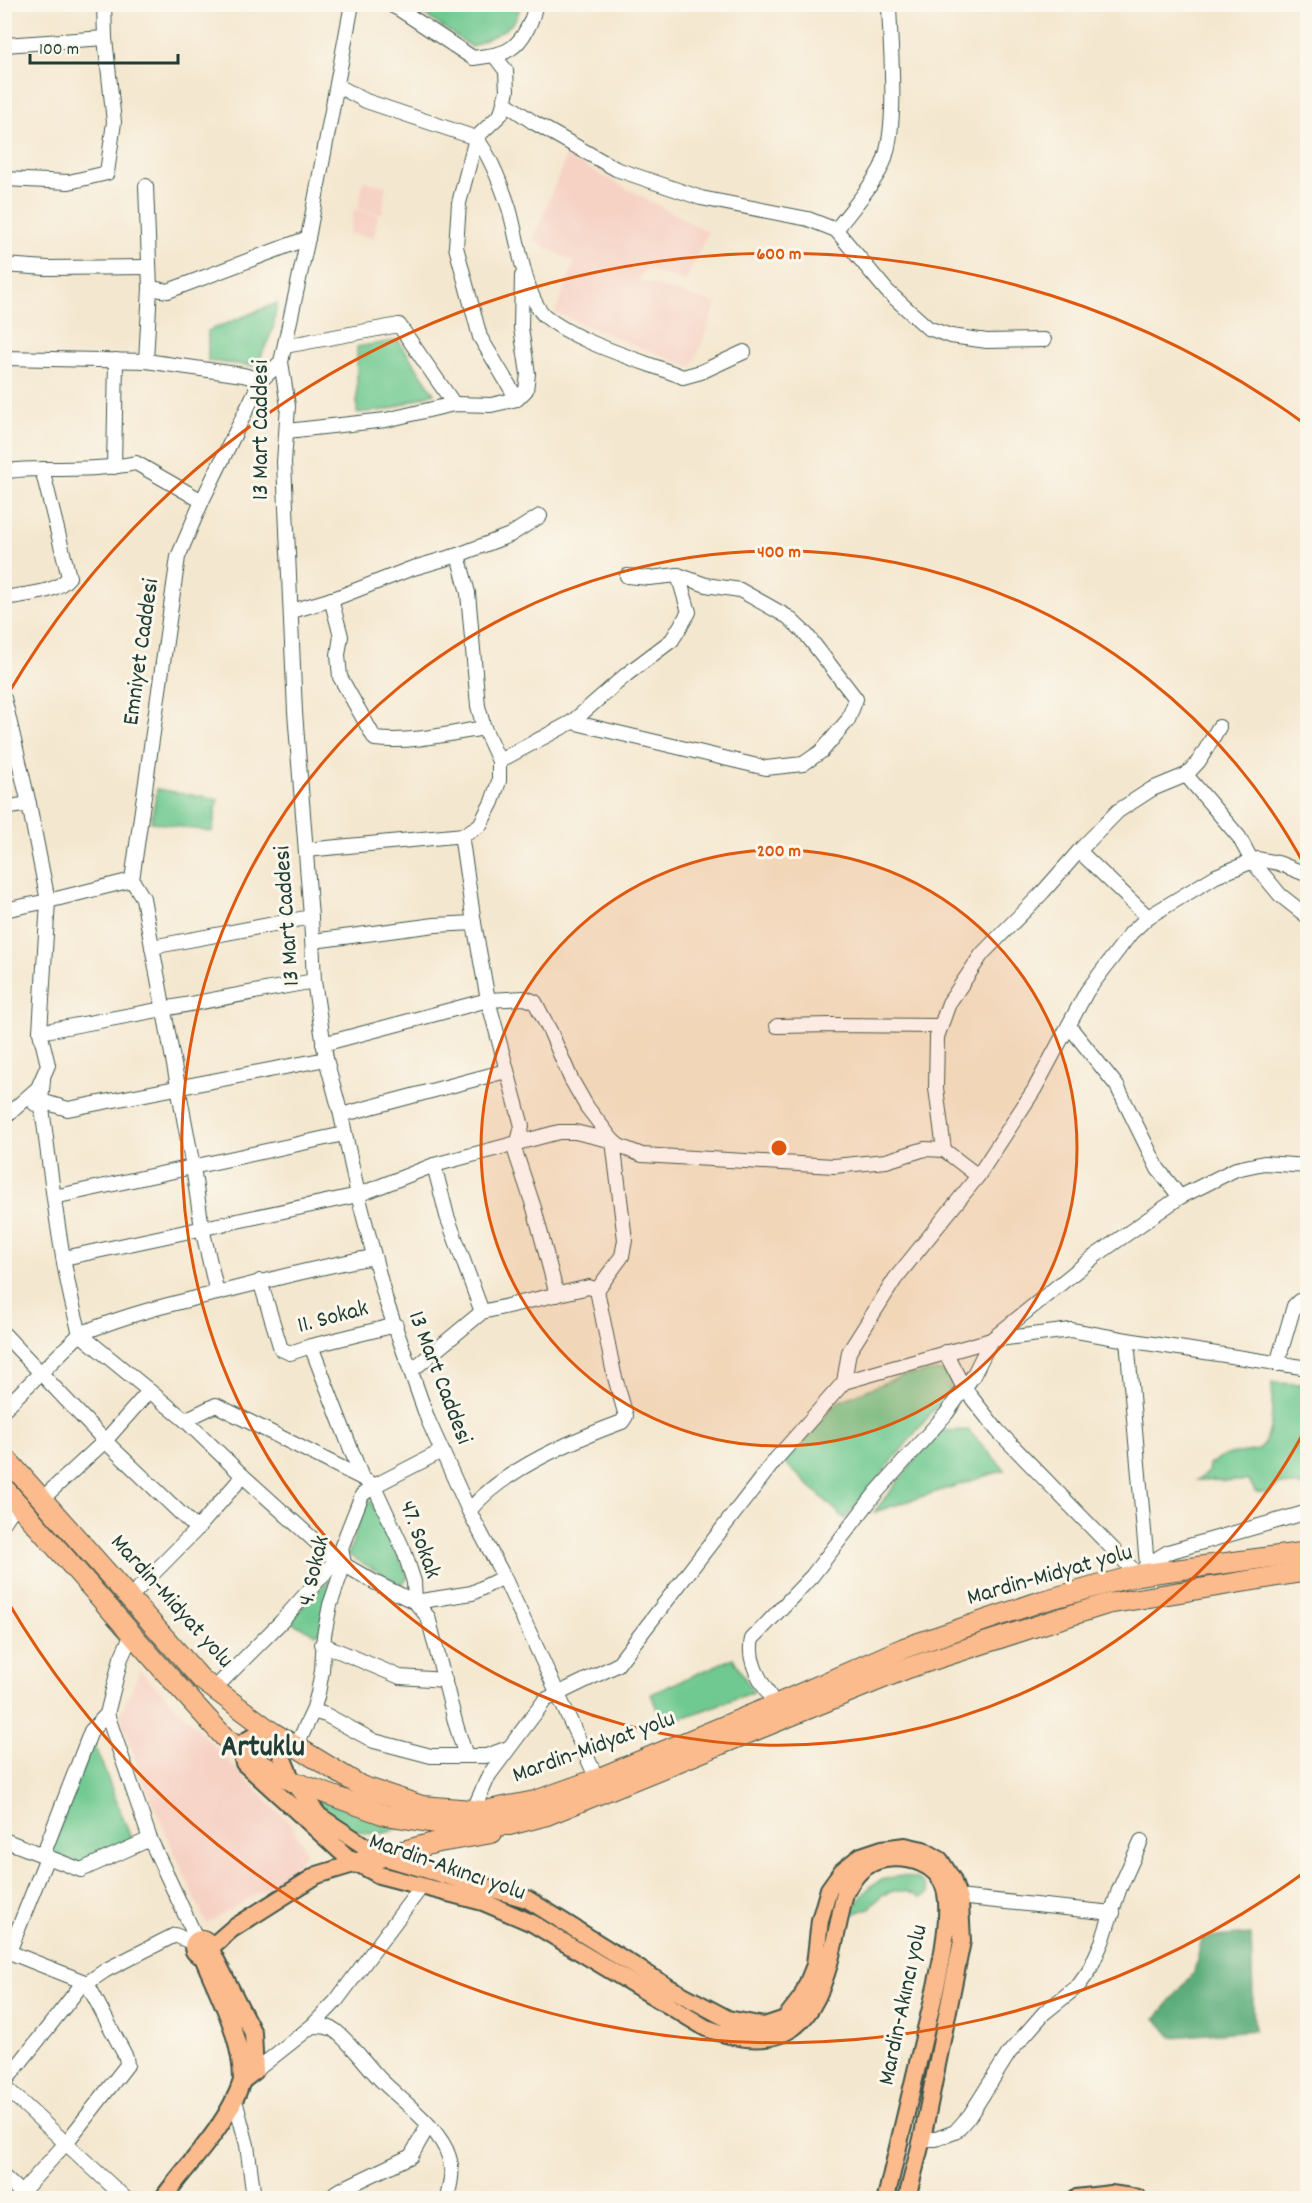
<svg xmlns="http://www.w3.org/2000/svg" width="1312" height="2203" viewBox="0 0 1312 2203" font-family="Dekko,sans-serif">
	<style>
		.built { fill: #f6d2c5 }
		.green { fill: #70c990; stroke: #488362; stroke-width: 1.5 }
		.forest { fill: #5cad7a; stroke: #3e7557; stroke-width: 1.5 }
		.lines { fill: none; stroke-linecap: round; stroke-linejoin: round }
		.minor-casing { stroke: #3f564b; stroke-width: 16 }
		.major-casing { stroke: #3f564b; stroke-width: 20 }
		.highway-casing { stroke: #3f564b; stroke-width: 22 }
		.minor { stroke: #fff; stroke-width: 14 }
		.major { stroke: #fbbb8c; stroke-width: 16 }
		.highway { stroke: #fbbb8c; stroke-width: 20 }
		.ring { fill: none; stroke: #de580e; stroke-width: 3 }
		.labels { text-anchor: middle; dominant-baseline: central; stroke-width: 6; stroke-linejoin: round; paint-order: stroke }
		.street-label { font-size: 24px; fill: #1f3d34; stroke: #fbf7ec }
		.district-label { font-size: 30px; font-weight: bold; fill: #1f3d34; stroke: #fbf7ec }
		.centre { fill: #de580e; stroke: #fbf7ec; stroke-width: 3 }
		.ring-label { font-size: 18px; text-anchor: middle; font-weight: bold; fill: #de580e; stroke: #fbf7ec; stroke-width: 6; stroke-linejoin: round; paint-order: stroke }
	</style>
	<rect width="100%" height="100%" fill="#fbf7ec"/>
	<filter id="ink" filterUnits="userSpaceOnUse"><feTurbulence type="fractalNoise" baseFrequency=".0167" numOctaves="2"/><feDisplacementMap in="SourceGraphic" scale="12" xChannelSelector="R" yChannelSelector="G"/><feConvolveMatrix kernelMatrix="1 2 1 2 8 2 1 2 1" color-interpolation-filters="sRGB"/></filter>
	<filter id="wash" filterUnits="userSpaceOnUse"><feTurbulence type="fractalNoise" baseFrequency=".008" numOctaves="4" result="noise"/><feDisplacementMap in="SourceGraphic" scale="24" xChannelSelector="R" yChannelSelector="G"/><feGaussianBlur stdDeviation="1.35" result="paint"/><feColorMatrix in="noise" values="0 0 0 0 0 0 0 0 0 0 0 0 0 0 0 0 0 1.4 0 .05"/><feComposite in="paint" operator="in"/></filter>
	<g filter="url(#wash)">
		<rect width="100%" height="100%" fill="#f4e7cf"/>
		<!-- built -->
		<g class="built">
			<polygon points="566,156 708,232 685,282 646,269 637,280 717,304 692,368 555,313 574,263 533,240"/>
			<polygon points="363,181 386,186 382,214 358,209"/>
			<polygon points="354,209 378,215 374,238 349,234"/>
			<polygon points="140,1670 294,1828 306,1852 291,1874 206,1924 141,1776 120,1715"/>
		</g>
		<!-- green -->
		<g class="green">
			<path d="M426 5V4L520 5C518 31 490 35 472 47L422 13Z"/>
			<polygon points="277,303 273,329 258,363 254,366 208,361 208,331"/>
			<polygon points="398,340 434,393 387,410 357,413 357,347"/>
			<polygon points="157,789 218,799 212,832 151,822"/>
			<polygon points="937,1371 947,1373 951,1379 950,1390 845,1519 784,1462 838,1402 901,1376"/>
			<path d="M1272 1383 1307 1384V1492H1305L1303 1486 1279 1484 1269 1493 1256 1492 1249 1481 1197 1480 1208 1472 1209 1464 1226 1455 1259 1450C1275 1433 1272 1406 1272 1383Z"/>
			<polygon points="968,1430 1005,1470 874,1512 938,1431"/>
			<polygon points="367,1499 370,1500 408,1576 402,1585 348,1555"/>
			<polygon points="328,1580 330,1581 320,1632 316,1634 292,1623 291,1620"/>
			<polygon points="733,1658 753,1692 663,1725 651,1694"/>
			<polygon points="93,1741 132,1841 80,1864 50,1852"/>
			<path d="M313 1796C343 1810 371 1820 402 1826 369 1846 334 1824 313 1796Z"/>
			<path d="M903 1876C915 1878 924 1879 928 1893L921 1898 906 1891H893L882 1895 871 1907 851 1915C864 1889 873 1878 903 1876Z"/>
		</g>
		<!-- forest -->
		<polygon class="forest" points="1251,1934 1254,2030 1172,2037 1156,2018 1194,1973 1202,1938"/>
	</g>
	<g filter="url(#ink)">
		<g class="lines">
			<!-- minor casing -->
			<g class="minor-casing">
				<g id="minor">
					<polyline points="352,4 308,238 281,362 288,406 284,462 295,712 311,917 314,981 326,1059 341,1115 358,1195 386,1301 428,1420 469,1511 504,1577 597,1779"/>
					<path d="M389 4 399 9 473 58C485 56 500 56 510 49 523 41 534 19 535 4"/>
					<polyline points="4,45 105,38"/>
					<polyline points="494,55 506,71 507,91 501,114 476,138 459,203 456,247 480,337 517,399"/>
					<path d="M338 86 366 101 476 138C490 155 502 187 509 208 517 234 525 299 545 316 577 343 643 361 683 377L701 372 744 352"/>
					<polyline points="504,102 533,122 616,169 701,198 808,219 836,230 887,291 928,328 951,336 987,341 1044,340"/>
					<polyline points="4,179 69,182 107,173 114,122 105,38 104,4"/>
					<path d="M836 230C851 210 868 191 880 170 900 133 890 48 889 4"/>
					<polyline points="4,265 47,268 149,267"/>
					<polyline points="150,288 168,291 308,238"/>
					<polyline points="285,346 399,325 454,404"/>
					<polyline points="4,358 146,361 243,375 261,380"/>
					<polyline points="146,361 150,288 146,186"/>
					<polyline points="287,431 386,420 454,404 491,405 517,399 526,390 528,374 521,328 522,276"/>
					<polyline points="114,467 116,360"/>
					<path d="M4 472C22 468 29 470 47 469 77 469 107 469 136 463L202 501"/>
					<polyline points="458,555 468,593 478,706 484,728 499,761 499,781 492,802 480,825 464,835 462,841 474,923"/>
					<path d="M4 598C25 594 56 594 69 577L42 469"/>
					<path d="M331 599 341 636 338 655 340 677 375 739C411 743 448 734 484 728"/>
					<polyline points="292,611 336,598 410,569 458,555 510,535 540,516"/>
					<polyline points="4,698 29,804 48,901 4,910"/>
					<polyline points="572,722 627,674 672,640 689,612 678,575"/>
					<polyline points="499,761 572,722 766,768 803,764 822,751 848,720 856,699 806,634 788,617 740,590 706,585 678,575 649,578 627,576"/>
					<polyline points="1186,775 1239,837 1252,861 1280,895 1308,917"/>
					<polyline points="4,808 29,804"/>
					<polyline points="306,850 464,835"/>
					<polyline points="1079,851 1148,917"/>
					<polyline points="132,880 143,898 193,1167 202,1228 217,1293"/>
					<polyline points="313,941 435,925 474,923 488,1000 522,1126 518,1142"/>
					<polyline points="152,947 311,917"/>
					<polyline points="777,1026 833,1025 941,1026"/>
					<polyline points="1069,1026 1117,1086 1158,1169 1180,1197"/>
					<polyline points="40,1032 314,981"/>
					<polyline points="323,1044 488,1000 525,998 535,1002 551,1033 571,1079 587,1107 613,1141 625,1240 622,1256 597,1290"/>
					<polyline points="35,1104 41,1101 68,1109 326,1059"/>
					<polyline points="341,1115 506,1071"/>
					<polyline points="4,1118 38,1088 48,1065 40,1032 48,901 132,880 178,557 202,501 261,380 281,362"/>
					<polyline points="513,1145 534,1208 557,1295"/>
					<polyline points="944,1150 936,1088 937,1037 949,1003 982,954 1043,892 1079,851 1118,811 1152,789 1186,775 1199,761 1219,727"/>
					<polyline points="434,1165 447,1216 482,1312"/>
					<polyline points="54,1197 344,1134"/>
					<path d="M374 1257C321 1266 269 1280 217 1293 170 1304 125 1315 80 1334L185 1420 243 1476 336 1560 374 1582 415 1602 472 1593 504 1577"/>
					<polyline points="64,1258 358,1195 434,1165 559,1132 575,1132 613,1141 619,1146 642,1155 834,1166 886,1161 925,1149 944,1150 978,1176"/>
					<polyline points="260,1281 281,1349 290,1353 311,1346 396,1325"/>
					<polyline points="4,1334 105,1441 197,1529"/>
					<polyline points="1127,1340 1147,1565"/>
					<polyline points="311,1346 362,1478 374,1486 404,1551 414,1582 415,1602 428,1617 456,1725 466,1756"/>
					<polyline points="945,1352 964,1388 997,1430 1138,1575 1147,1565 1168,1552 1308,1512"/>
					<polyline points="1277,1364 1294,1306 1299,1301 1308,1301"/>
					<path d="M411 1371 482 1312 589 1287 597 1290 614 1374 626 1416 622 1422C573 1440 502 1470 469 1511"/>
					<polyline points="844,1382 849,1352 895,1279 978,1176 1034,1090 1087,991 1131,933 1148,917 1216,876 1258,859 1278,863 1308,875"/>
					<path d="M4 1409 80 1334C59 1258 52 1179 41 1101L43 1080"/>
					<polyline points="185,1420 216,1405 362,1478"/>
					<polyline points="43,1498 105,1441 149,1391"/>
					<polyline points="4,1522 17,1503"/>
					<polyline points="130,1597 197,1529 243,1476"/>
					<polyline points="322,1644 400,1677 445,1680"/>
					<polyline points="214,1689 281,1622 336,1560"/>
					<path d="M775 1705C764 1685 746 1663 752 1639L812 1576 875 1494 946 1414 973 1376 991 1340 1095 1256 1180 1197 1236 1169 1264 1163 1308 1166"/>
					<polyline points="313,1711 326,1715 374,1741 431,1756 486,1756 508,1748"/>
					<polyline points="107,1714 150,1839 197,1940"/>
					<polyline points="296,1747 313,1711 318,1693 322,1671 324,1635 330,1605 344,1564 341,1548 362,1495 374,1486 442,1451"/>
					<polyline points="473,1811 489,1775 545,1700 617,1665 776,1459 844,1382 991,1340 1071,1330 1127,1340 1308,1368"/>
					<polyline points="4,1840 81,1870 150,1839"/>
					<polyline points="43,1855 91,1731 107,1714 121,1658 132,1634"/>
					<polyline points="958,1897 1113,1913"/>
					<polyline points="4,1950 87,1983 126,2057 127,2065 66,2143 21,2193 4,2177"/>
					<polyline points="4,1953 9,1952 47,1857"/>
					<polyline points="87,1983 106,1970 175,1935 193,1943"/>
					<path d="M312 2026C322 2026 331 2026 338 2033 353 2046 365 2063 379 2078 400 2100 440 2127 449 2157 454 2171 450 2185 447 2198"/>
					<polyline points="255,2071 312,2026 336,2001 422,1886"/>
					<polyline points="4,2083 65,2006 79,1988 81,1981"/>
					<polyline points="4,2086 125,2198"/>
					<polyline points="235,2100 247,2145 254,2198"/>
					<polyline points="922,2139 936,2139 955,2132 970,2115 1009,2053 1044,2013 1079,1985 1089,1971 1102,1942 1119,1890 1141,1841"/>
					<polyline points="330,2198 336,2192 411,2156 428,2126"/>
				</g>
			</g>
			<!-- major casing -->
			<g class="major-casing">
				<g id="major">
					<circle cx="201" cy="1947" r="8"/>
					<path d="M202 1955C219 1996 242 2036 242 2081L255 2071 253 2033 210 1948 232 1929 317 1875 357 1863"/>
					<path d="M163 2198C191 2160 227 2126 242 2081"/>
					<path d="M886 2198C899 2143 912 2088 925 2033 933 1998 954 1923 945 1889 937 1863 909 1856 885 1859 865 1862 854 1876 845 1893 826 1976 820 2071 706 2028L532 1923 483 1902 379 1875 348 1858 244 1763 241 1752 244 1742 258 1734 272 1732 292 1781 319 1816 380 1856 527 1899 668 1987 728 2019 764 2026 785 2019 802 1997 815 1965 820 1920 829 1889 842 1871 861 1856 882 1849 905 1846 923 1850 940 1860 952 1879 960 1903 962 1941 922 2139 907 2198"/>
					<polyline points="1076,2198 1111,2194 1138,2198"/>
				</g>
			</g>
			<!-- highway casing -->
			<g class="highway-casing">
				<g id="highway">
					<polyline points="4,1456 202,1680 272,1732 361,1786 422,1806 484,1811 535,1801 597,1779 775,1705 904,1648 1042,1601 1138,1575 1308,1552"/>
					<polyline points="4,1488 165,1672 225,1738 258,1763 292,1781 385,1815 441,1824 509,1825 547,1815 908,1668 1046,1623 1107,1604 1308,1571"/>
					<polyline points="357,1863 434,1843 492,1833"/>
				</g>
			</g>
			<!-- minor -->
			<use href="#minor" class="minor"/>
			<!-- major -->
			<use href="#major" class="major"/>
			<!-- highway -->
			<use href="#highway" class="highway"/>
		</g>
	</g>
	<!-- distance rings -->
	<circle cx="779" cy="1148" r="298" fill="#de580e" fill-opacity=".12"/>
	<g class="ring">
		<circle cx="779" cy="1148" r="298"/>
		<path d="M1306 1428A597 597 0 1 1 1306 868"/>
		<path d="M1305 1872A895 895 0 0 1 8 1602M8 694A895 895 0 0 1 1305 424"/>
	</g>
	<g class="labels">
		<!-- street labels -->
		<g class="street-label">
			<text transform="translate(262 430) rotate(-90)">13 Mart Caddesi</text>
			<text transform="translate(142 652) rotate(-82)">Emniyet Caddesi</text>
			<text transform="translate(288 916) rotate(-94)">13 Mart Caddesi</text>
			<text transform="translate(333 1318) rotate(-15)">11. Sokak</text>
			<text transform="translate(439 1378) rotate(69)">13 Mart Caddesi</text>
			<text transform="translate(419 1540) rotate(70)">47. Sokak</text>
			<text transform="translate(315 1571) rotate(-77)">4. Sokak</text>
			<text transform="translate(1050 1576) rotate(-16)">Mardin-Midyat yolu</text>
			<text transform="translate(171 1602) rotate(48)">Mardin-Midyat yolu</text>
			<text transform="translate(594 1748) rotate(-20)">Mardin-Midyat yolu</text>
			<text transform="translate(447 1868) rotate(19)">Mardin-Akıncı yolu</text>
			<text transform="translate(904 2005) rotate(-78)">Mardin-Akıncı yolu</text>
		</g>
		<!-- district labels -->
		<g class="district-label">
			<text x="263" y="1749">Artuklu</text>
		</g>
	</g>
	<circle cx="779" cy="1148" r="9" class="centre"/>
	<g class="ring-label">
		<text x="779" y="259">600 m</text>
		<text x="779" y="557">400 m</text>
		<text x="779" y="856">200 m</text>
	</g>
	<!-- margin -->
	<rect width="1312" height="2203" fill="none" stroke="#fbf7ec" stroke-width="24"/>
	<!-- scale -->
	<path d="M30 54v9h148v-9" fill="none" stroke="#1f3d34" stroke-width="3"/>
	<text x="39" y="54" font-size="18" fill="#1f3d34" stroke="#fbf7ec" stroke-width="4.5" paint-order="stroke">100 m</text>
</svg>
